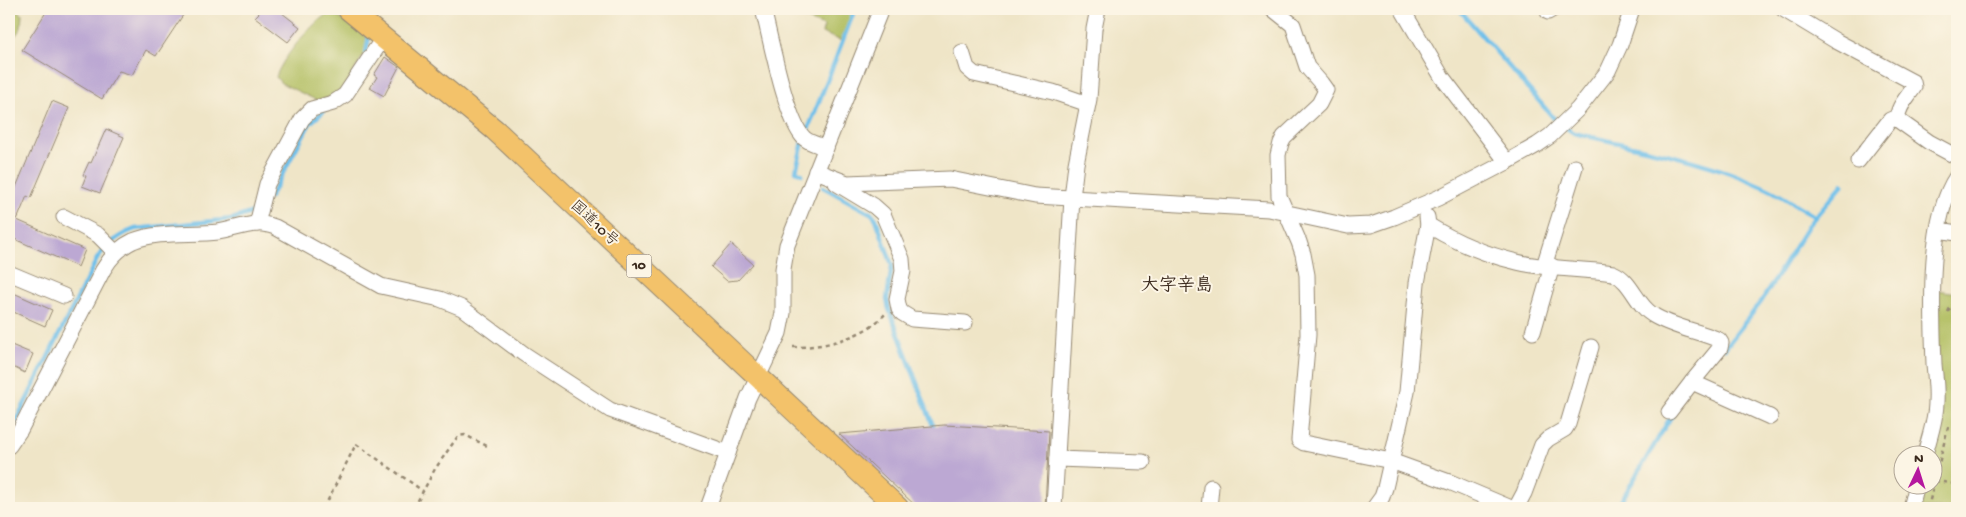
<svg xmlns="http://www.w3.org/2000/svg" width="1966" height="517" viewBox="0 0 1966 517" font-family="'Gochi Hand','Klee One',sans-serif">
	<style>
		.green { fill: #b1be60; stroke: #76743f }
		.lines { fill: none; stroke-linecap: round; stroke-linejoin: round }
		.stream { stroke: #6fc0ea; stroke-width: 4.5 }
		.building { fill: #bca8d3 }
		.minor-casing { stroke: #958872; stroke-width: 17 }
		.highway-casing { stroke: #958872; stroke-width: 23 }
		.path { stroke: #958872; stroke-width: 2.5; stroke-dasharray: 4 4; stroke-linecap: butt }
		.minor { stroke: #fff; stroke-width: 15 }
		.highway { stroke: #f3c26a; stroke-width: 21 }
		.labels { text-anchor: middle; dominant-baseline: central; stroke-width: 4; stroke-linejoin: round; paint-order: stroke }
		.shield { fill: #fcf5e5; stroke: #75675a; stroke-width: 1 }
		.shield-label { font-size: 14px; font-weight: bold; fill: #3b2a1e }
		.street-label { font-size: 15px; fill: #3b2a1e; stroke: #fcf5e5 }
		.quarter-label { font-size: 18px; font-weight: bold; fill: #3b2a1e; stroke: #fcf5e5 }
	</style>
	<rect width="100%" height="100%" fill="#fcf5e5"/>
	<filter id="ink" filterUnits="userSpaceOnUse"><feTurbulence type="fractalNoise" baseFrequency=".02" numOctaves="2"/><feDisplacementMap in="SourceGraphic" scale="10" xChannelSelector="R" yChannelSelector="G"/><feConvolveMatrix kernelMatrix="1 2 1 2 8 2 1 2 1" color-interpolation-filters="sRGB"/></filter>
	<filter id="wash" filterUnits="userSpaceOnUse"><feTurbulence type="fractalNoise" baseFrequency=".0096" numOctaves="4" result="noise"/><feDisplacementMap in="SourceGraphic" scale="20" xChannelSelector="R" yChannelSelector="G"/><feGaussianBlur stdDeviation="1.12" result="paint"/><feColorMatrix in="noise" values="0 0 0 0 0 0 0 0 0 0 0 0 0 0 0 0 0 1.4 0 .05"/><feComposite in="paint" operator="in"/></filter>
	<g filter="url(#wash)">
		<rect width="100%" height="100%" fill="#efe5c7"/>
		<!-- green -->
		<g class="green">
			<polygon points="9,9 16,9 22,14 21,28 13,39 9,38"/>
			<polygon points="779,9 855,9 842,41 822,33 824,26"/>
			<path d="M331 12 367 37V49L343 90 320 102 281 83 276 77C281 59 314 20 331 12Z"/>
			<polygon points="1938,290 1957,293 1957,508 1915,508 1921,485 1934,484 1934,454 1930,454"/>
		</g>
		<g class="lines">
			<!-- stream -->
			<g class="stream">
				<polyline points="1459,9 1558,123"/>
				<polyline points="372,21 375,9"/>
				<polyline points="366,53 369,36"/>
				<path d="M1565 127 1574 133C1638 148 1706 159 1766 188 1783 196 1799 207 1816 217"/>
				<polyline points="806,135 855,9"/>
				<polyline points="802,174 796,171 803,142"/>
				<polyline points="823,187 872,214 876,219 892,265 887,299 889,309 935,431"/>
				<polyline points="270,197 310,123 324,111"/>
				<polyline points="1725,348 1761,302 1809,224 1843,184"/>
				<path d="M10 433 97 259C106 244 119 235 135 229L233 219 256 211"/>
				<polyline points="1617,508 1672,415"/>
			</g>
		</g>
		<g id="blocks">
			<!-- building -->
			<g class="building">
				<polygon points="48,9 187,9 156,56 146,50 132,75 119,71 102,99 22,50"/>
				<polygon points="263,9 277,9 300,27 288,42 255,17"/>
				<polygon points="385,57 399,67 384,96 370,88 377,77 374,75"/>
				<polygon points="52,101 69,108 31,198 27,196 17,220 85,250 78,267 10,237 9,239 9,204"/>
				<polygon points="106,129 124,137 100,193 82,186 86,176 83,175 89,162 91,163"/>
				<polygon points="731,244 753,264 738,280 727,281 711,267"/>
				<polygon points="9,291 52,310 45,326 9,310"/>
				<polygon points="9,344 33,354 25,373 9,365"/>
				<polygon points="944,425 1049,431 1045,508 918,508 839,434"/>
			</g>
		</g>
	</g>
	<g filter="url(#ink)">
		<use href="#blocks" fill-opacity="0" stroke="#958872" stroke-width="1"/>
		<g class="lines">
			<!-- minor casing -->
			<g class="minor-casing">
				<g id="minor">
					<path d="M763 9C770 36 786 121 804 138 809 143 820 145 826 148"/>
					<polyline points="1273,9 1293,25 1307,67 1321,83 1326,90 1319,104 1284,137 1281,143 1278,155 1279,196 1299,242 1303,254 1307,275 1308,335 1299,440 1304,443 1391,461 1452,483 1511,508"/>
					<polyline points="1402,9 1442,77 1507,162"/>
					<path d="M1783 9 1836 41 1913 82 1914 87C1908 97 1896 108 1898 120L1929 142 1957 157"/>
					<polyline points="1548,12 1553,9"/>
					<polyline points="962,52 967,68 974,74 1053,92 1088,104"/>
					<polyline points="1858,161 1890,120 1897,117"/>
					<polyline points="816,171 847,183 950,179 1035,196 1269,209 1348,226 1371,225 1394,217 1438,198 1507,162 1537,145 1550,136 1578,109 1608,71 1620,45 1632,9"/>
					<polyline points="836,183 874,206 883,214 902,259 903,271 897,299 899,309 902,313 912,319 965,323"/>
					<polyline points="64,217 98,235 116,253"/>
					<polyline points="257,224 267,184 302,119 312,109 333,103 345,95 384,37"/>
					<path d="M1428 225C1454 241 1487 255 1517 262 1548 270 1582 268 1613 273 1632 281 1636 305 1653 315 1672 327 1698 331 1719 340L1721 343 1720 348 1692 382 1669 412"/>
					<polyline points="1938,230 1957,233"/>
					<polyline points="1544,266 1575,167"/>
					<polyline points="9,273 64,296"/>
					<polyline points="1533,332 1552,266"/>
					<polyline points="1692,382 1770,417"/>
					<path d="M9 446 20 430 103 270C110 258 120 247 133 241 157 231 192 235 218 232 231 230 243 225 256 224 263 223 269 225 275 227L381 286 440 299 462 308 524 354 610 410 728 453"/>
					<path d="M1925 454C1929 438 1936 420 1936 402 1937 389 1935 376 1934 364 1932 310 1927 220 1957 176"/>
					<polyline points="1057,459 1143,462"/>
					<polyline points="708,508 748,398 779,333 783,313 783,269 787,245 881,9"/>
					<polyline points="1054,508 1072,198 1076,164 1089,99 1094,29 1098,9"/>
					<polyline points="1209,508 1211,487"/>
					<polyline points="1374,508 1382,497 1385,488 1407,392 1417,283 1428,225 1427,217"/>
					<polyline points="1516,508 1524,493 1542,445 1548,439 1565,429 1568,424 1591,347"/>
					<polyline points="1911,508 1917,484"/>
				</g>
			</g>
			<!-- highway casing -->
			<g class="highway-casing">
				<polyline id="highway" points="348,9 495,130 898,508"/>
			</g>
			<!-- path -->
			<g class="path">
				<polyline points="1948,312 1951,306 1957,304"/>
				<path d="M793 347C823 348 865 337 885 314"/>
				<polyline points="1935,481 1957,484"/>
				<polyline points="324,508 356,444 423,491"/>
				<polyline points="414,508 435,469 458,436 465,435 489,447"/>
				<polyline points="1928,508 1948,427"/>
			</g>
			<!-- minor -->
			<use href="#minor" class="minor"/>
			<!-- highway -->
			<use href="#highway" class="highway"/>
		</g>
	</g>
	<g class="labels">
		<!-- shield labels -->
		<rect class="shield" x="626.5" y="254.5" width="25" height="23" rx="4"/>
		<g class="shield-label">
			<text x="639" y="266">10</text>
		</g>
		<!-- street labels -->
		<g class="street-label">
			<text transform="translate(594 224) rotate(43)">国道10号</text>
		</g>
		<!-- quarter labels -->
		<g class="quarter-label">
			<text x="1177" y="286">大字辛島</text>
		</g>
	</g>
	<!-- margin -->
	<rect width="1966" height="517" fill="none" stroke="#fcf5e5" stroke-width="30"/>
	<!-- north arrow -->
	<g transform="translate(1918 470) rotate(4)"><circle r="24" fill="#fcf5e5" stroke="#afa495"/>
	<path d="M0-4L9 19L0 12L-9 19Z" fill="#b5179e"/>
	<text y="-8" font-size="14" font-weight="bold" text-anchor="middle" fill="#3b2a1e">N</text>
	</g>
</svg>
